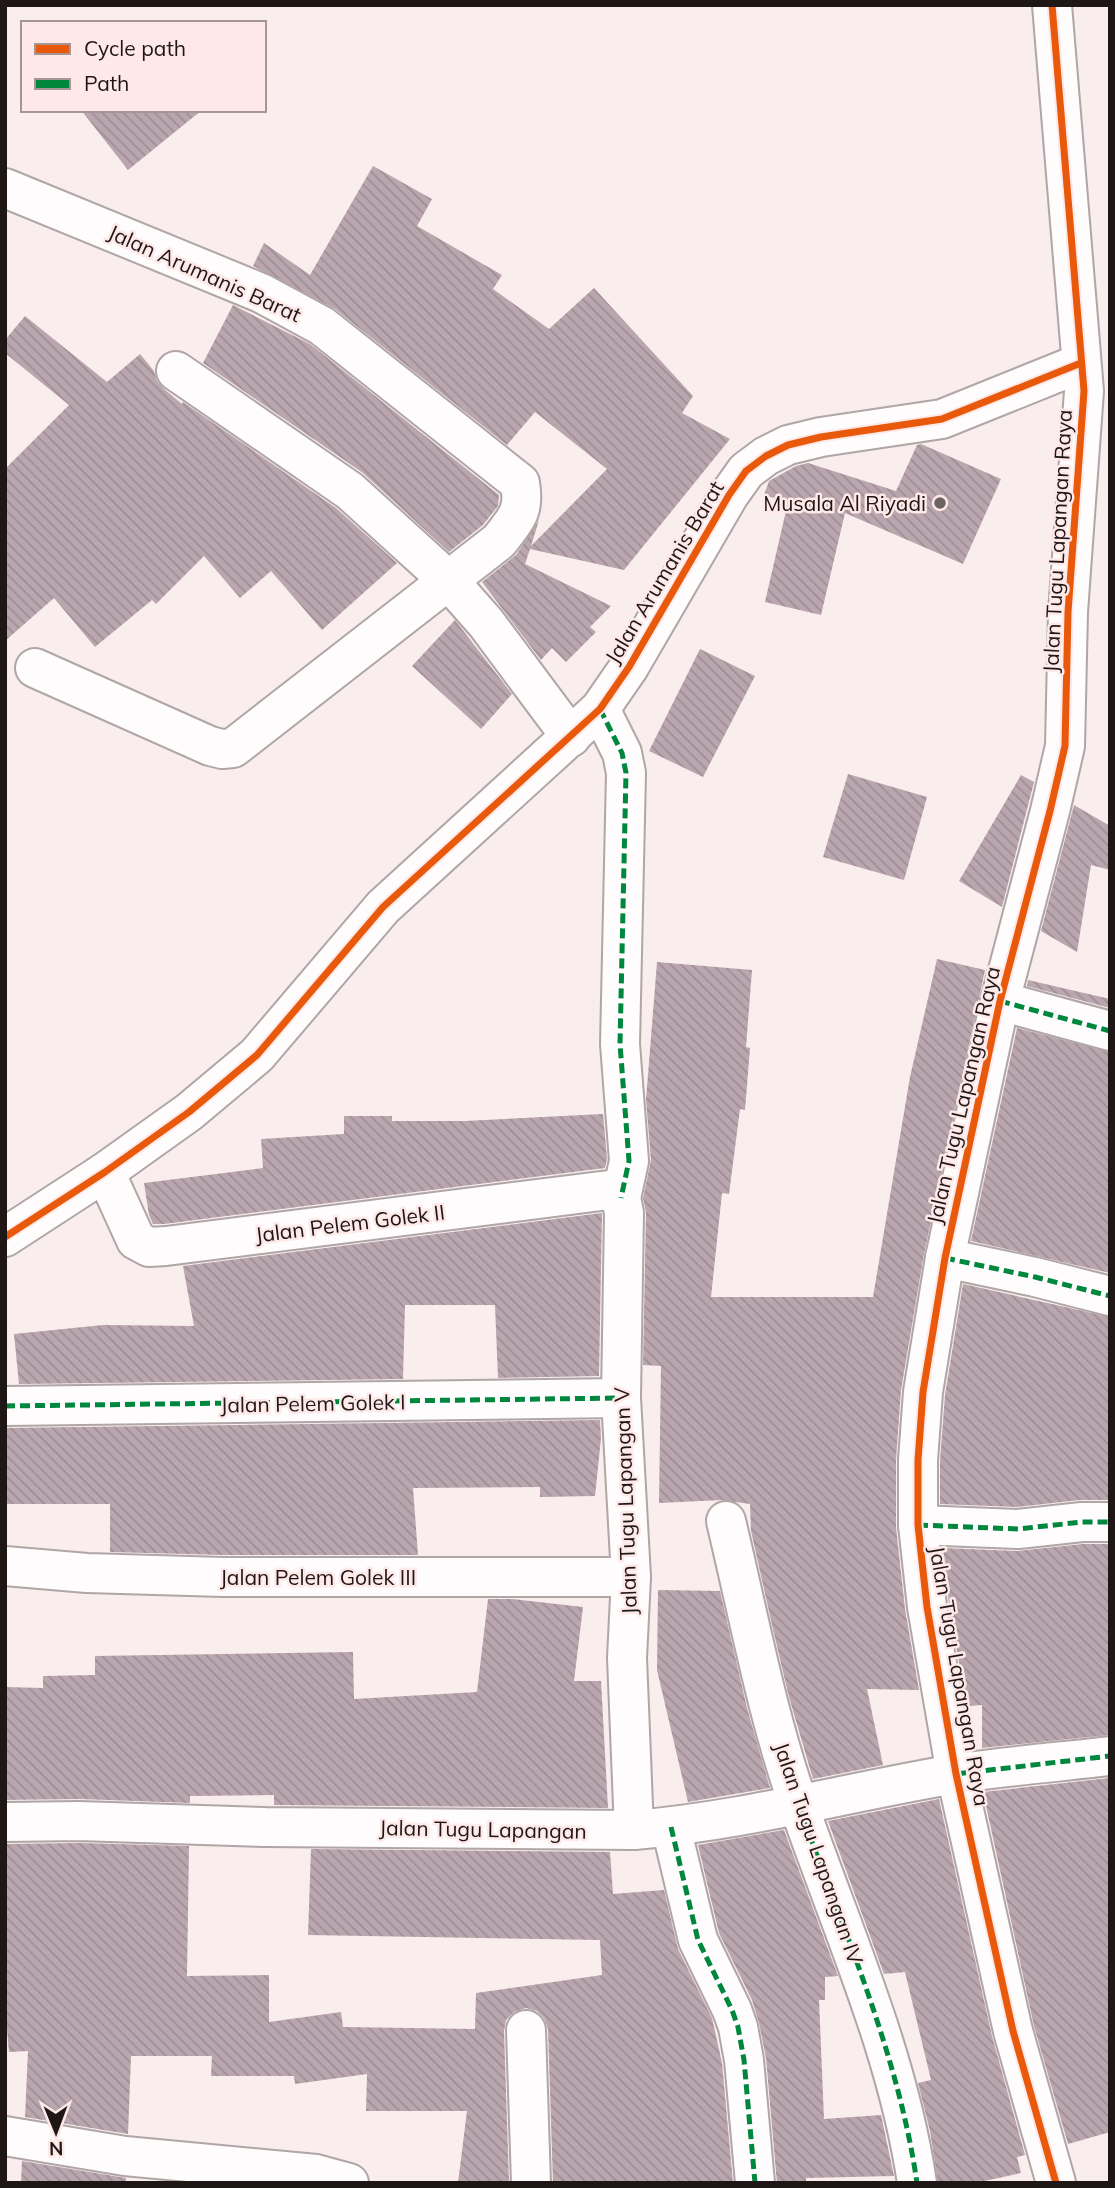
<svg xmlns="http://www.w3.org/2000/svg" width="1115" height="2188" viewBox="0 0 1115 2188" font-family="Mulish,sans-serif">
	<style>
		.building { fill: url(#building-back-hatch) }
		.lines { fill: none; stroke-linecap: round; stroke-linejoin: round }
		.street-casing { stroke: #afa6a5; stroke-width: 42 }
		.street { stroke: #fefcfc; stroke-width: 38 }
		.quiet { stroke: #00873e; stroke-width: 5; stroke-dasharray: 10 5; stroke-linecap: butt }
		.cycleway-casing { stroke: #fee9e8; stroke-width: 11 }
		.cycleway { stroke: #e8590c; stroke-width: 7 }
		.poi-dot { fill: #6b6261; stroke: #fee9e8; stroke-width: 2.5 }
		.labels { text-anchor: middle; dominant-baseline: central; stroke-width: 5; stroke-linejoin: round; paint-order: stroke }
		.street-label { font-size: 21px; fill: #1f1716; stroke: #fee9e8 }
		.poi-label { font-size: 21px; fill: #1f1716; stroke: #fee9e8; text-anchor: end }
	</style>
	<defs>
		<pattern id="building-back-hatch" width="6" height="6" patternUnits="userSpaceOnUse" patternTransform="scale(1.75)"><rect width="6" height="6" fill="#baa6ae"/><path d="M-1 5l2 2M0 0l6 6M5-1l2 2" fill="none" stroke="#9f8e95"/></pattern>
	</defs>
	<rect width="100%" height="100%" fill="#f9eded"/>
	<!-- building -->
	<g class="building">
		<polygon points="81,110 202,110 128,170"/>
		<polygon points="373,166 432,199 417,226 502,275 493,289 549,329 594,288 693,396 682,413 730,439 624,570 530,549 525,564 611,606 590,627 596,632 566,662 552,648 541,660 482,582 516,555 539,520 531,546 607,469 535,412 507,445 335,309 253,266 264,243 310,275"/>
		<polygon points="233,305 310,344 499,495 498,506 483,525 449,552 363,473 203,363"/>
		<polygon points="25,316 107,382 140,354 154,371 157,381 164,389 182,404 183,402 336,508 397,563 322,630 271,571 240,598 204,556 156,604 152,600 95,647 54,598 5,641 5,469 69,405 5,353 5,340"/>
		<polygon points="921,444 1001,479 963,564 845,513 821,615 765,602 788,502 764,495 769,481 796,466 808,463 896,491 917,445"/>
		<polygon points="455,620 512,694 481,729 412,666"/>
		<polygon points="700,649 755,676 703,777 649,751"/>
		<polygon points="848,774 927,797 904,880 823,857"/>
		<polygon points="1021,775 1034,782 1002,907 959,881"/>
		<polygon points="1074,805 1110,826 1110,870 1091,865 1077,952 1041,931"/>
		<polygon points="937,959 985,970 924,1254 901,1390 896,1460 896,1527 905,1609 919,1690 867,1689 883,1765 813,1779 789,1697 772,1625 751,1531 750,1504 722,1500 659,1503 661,1366 643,1365 646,1213 643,1198 651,1160 646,1100 657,962 752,970 746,1047 750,1048 745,1110 740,1109 729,1194 722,1193 711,1297 873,1297 910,1077"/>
		<polygon points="1028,980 1110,999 1110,1008 1027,986"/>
		<polygon points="1017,1028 1110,1052 1110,1273 971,1241"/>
		<polygon points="603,1114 607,1159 605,1168 164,1224 153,1224 149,1215 144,1183 263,1168 261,1139 344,1134 344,1116 392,1116 392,1121 465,1121"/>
		<polygon points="602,1213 599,1376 498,1378 495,1305 405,1305 403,1379 19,1384 14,1334 103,1325 194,1326 183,1266"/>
		<polygon points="963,1284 1110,1317 1110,1500 1080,1500 1017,1507 940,1504 940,1461 945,1395"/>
		<polygon points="600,1420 601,1438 595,1496 540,1497 540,1487 413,1488 418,1555 223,1555 110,1552 110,1504 5,1504 5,1428"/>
		<polygon points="1083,1544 1110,1544 1110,1735 982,1748 982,1705 969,1706 968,1691 964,1691 949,1604 943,1548 1017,1551"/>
		<polygon points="658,1590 720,1591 747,1708 770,1788 688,1802 657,1670"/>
		<polygon points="488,1599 512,1599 583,1607 574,1681 601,1681 608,1808 274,1805 274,1795 190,1796 190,1803 79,1799 5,1800 5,1687 43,1688 43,1676 95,1675 95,1656 353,1652 354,1699 477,1692"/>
		<polygon points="1110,1778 1110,2132 1068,2144 1034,2026 983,1792"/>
		<polygon points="939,1799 992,2036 1025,2155 1017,2157 1021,2173 975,2183 938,2183 930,2131 918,2083 931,2080 905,1972 884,1974 828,1821"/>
		<polygon points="784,1830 838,1976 825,1977 825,2000 819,2000 824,2119 881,2115 894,2176 806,2178 806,2183 777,2183 766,2058 759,2023 752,2000 719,1933 698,1845"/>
		<polygon points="79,1843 189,1846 187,1976 269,1975 269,2022 341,2012 343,2027 475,2029 476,1993 602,1975 600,1940 308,1935 311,1849 610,1852 613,1894 664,1890 678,1949 712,2018 722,2063 733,2183 553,2183 548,2029 544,2018 537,2011 526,2008 514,2012 506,2020 504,2031 509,2183 458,2183 467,2111 366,2111 367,2074 295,2084 294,2076 211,2076 212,2056 131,2056 128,2134 25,2117 28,2051 9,2052 5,2007 5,1844"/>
		<polygon points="22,2161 126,2178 126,2183 21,2183"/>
	</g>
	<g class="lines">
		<!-- street casing -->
		<g class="street-casing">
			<g id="street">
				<polyline points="1052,5 1084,391 1068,612 1065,746 1050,811 1000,1001 945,1258 923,1392 918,1460 918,1525 927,1607 956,1774 1013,2031 1056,2183"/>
				<path d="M5 188 261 293 322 326 520 483C525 512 516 519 499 541L233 748 222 749 210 746 35 668"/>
				<polyline points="176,371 350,491 449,581 486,623 571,737"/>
				<polyline points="600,709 622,753 626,773 620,1044 629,1161 621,1198"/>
				<polyline points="1000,1001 1110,1031"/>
				<polyline points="105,1172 136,1240 149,1247 166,1246 609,1190 621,1198 624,1213 621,1398 631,1577 627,1658 634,1830"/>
				<polyline points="5,1237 105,1172 189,1112 257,1055 383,907 600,709 629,667 729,495 746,471 766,456 788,445 821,437 942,419 1081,363"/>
				<polyline points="945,1258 1035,1277 1110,1296"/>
				<polyline points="5,1406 621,1398"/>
				<path d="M726 1521C749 1617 767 1716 800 1809 843 1933 898 2053 917 2183"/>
				<polyline points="918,1525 1018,1529 1082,1522 1110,1522"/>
				<polyline points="5,1566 87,1573 223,1577 631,1577"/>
				<path d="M5 1822 79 1821 265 1827 634 1830C743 1821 848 1792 955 1774 1006 1766 1059 1762 1110 1756"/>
				<polyline points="671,1827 698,1940 732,2010 738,2027 744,2060 755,2183"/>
				<polyline points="526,2030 531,2183"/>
				<polyline points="5,2136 125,2156 316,2174 349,2183"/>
			</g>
		</g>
		<!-- street -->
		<use href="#street" class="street"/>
		<!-- quiet -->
		<g class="quiet">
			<polyline points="600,709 622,753 626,773 620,1044 629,1161 621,1198"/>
			<polyline points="1000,1001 1110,1031"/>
			<polyline points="945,1258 1035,1277 1110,1296"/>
			<polyline points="5,1406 621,1398"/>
			<polyline points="918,1525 1018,1529 1082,1522 1110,1522"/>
			<polyline points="956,1774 1110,1756"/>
			<path d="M799 1806C843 1930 898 2052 917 2183"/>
			<polyline points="671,1827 698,1940 732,2010 738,2027 744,2060 755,2183"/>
		</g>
		<!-- cycleway casing -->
		<g class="cycleway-casing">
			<g id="cycleway">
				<polyline points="1052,5 1084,391 1068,612 1065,746 1050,811 1000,1001 945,1258 923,1392 918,1460 918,1525 927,1607 956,1774 1013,2031 1056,2183"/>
				<polyline points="5,1237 105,1172 189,1112 257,1055 383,907 600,709 629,667 729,495 746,471 766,456 788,445 821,437 942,419 1081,363"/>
			</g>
		</g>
		<!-- cycleway -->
		<use href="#cycleway" class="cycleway"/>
	</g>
	<!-- markers -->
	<circle class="poi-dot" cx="940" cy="503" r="7"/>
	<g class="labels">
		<!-- street labels -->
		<g class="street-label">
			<text transform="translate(205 273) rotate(24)">Jalan Arumanis Barat</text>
			<text transform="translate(1057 541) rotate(-87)">Jalan Tugu Lapangan Raya</text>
			<text transform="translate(664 572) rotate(-59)">Jalan Arumanis Barat</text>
			<text transform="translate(963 1095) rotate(-77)">Jalan Tugu Lapangan Raya</text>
			<text transform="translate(350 1223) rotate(-7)">Jalan Pelem Golek II</text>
			<text transform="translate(313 1403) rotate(-1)">Jalan Pelem Golek I</text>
			<text transform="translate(625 1501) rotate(-92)">Jalan Tugu Lapangan V</text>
			<text x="318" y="1577">Jalan Pelem Golek III</text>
			<text transform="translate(960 1676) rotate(80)">Jalan Tugu Lapangan Raya</text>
			<text transform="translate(483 1829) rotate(1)">Jalan Tugu Lapangan</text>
			<text transform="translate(819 1853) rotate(71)">Jalan Tugu Lapangan IV</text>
		</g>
		<!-- poi labels -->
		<g class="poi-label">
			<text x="926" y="503">Musala Al Riyadi</text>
		</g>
	</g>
	<!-- border -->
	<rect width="1115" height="2188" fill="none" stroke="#1f1716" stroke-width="14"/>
	<!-- legend -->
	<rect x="21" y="21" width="245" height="91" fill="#fee9e8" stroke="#a59594" stroke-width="2"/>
	<rect x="35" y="44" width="35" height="10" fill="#e8590c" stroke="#a59594" stroke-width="2"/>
	<text x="84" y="56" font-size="21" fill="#1f1716">Cycle path</text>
	<rect x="35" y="79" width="35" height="10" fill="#00873e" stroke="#a59594" stroke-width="2"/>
	<text x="84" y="91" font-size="21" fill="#1f1716">Path</text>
	<!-- north arrow -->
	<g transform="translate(56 2132) rotate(179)" stroke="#fee9e8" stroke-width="5" paint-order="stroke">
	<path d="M0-5L12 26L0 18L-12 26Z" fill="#1f1716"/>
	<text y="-10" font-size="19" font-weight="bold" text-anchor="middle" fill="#1f1716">N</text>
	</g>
</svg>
